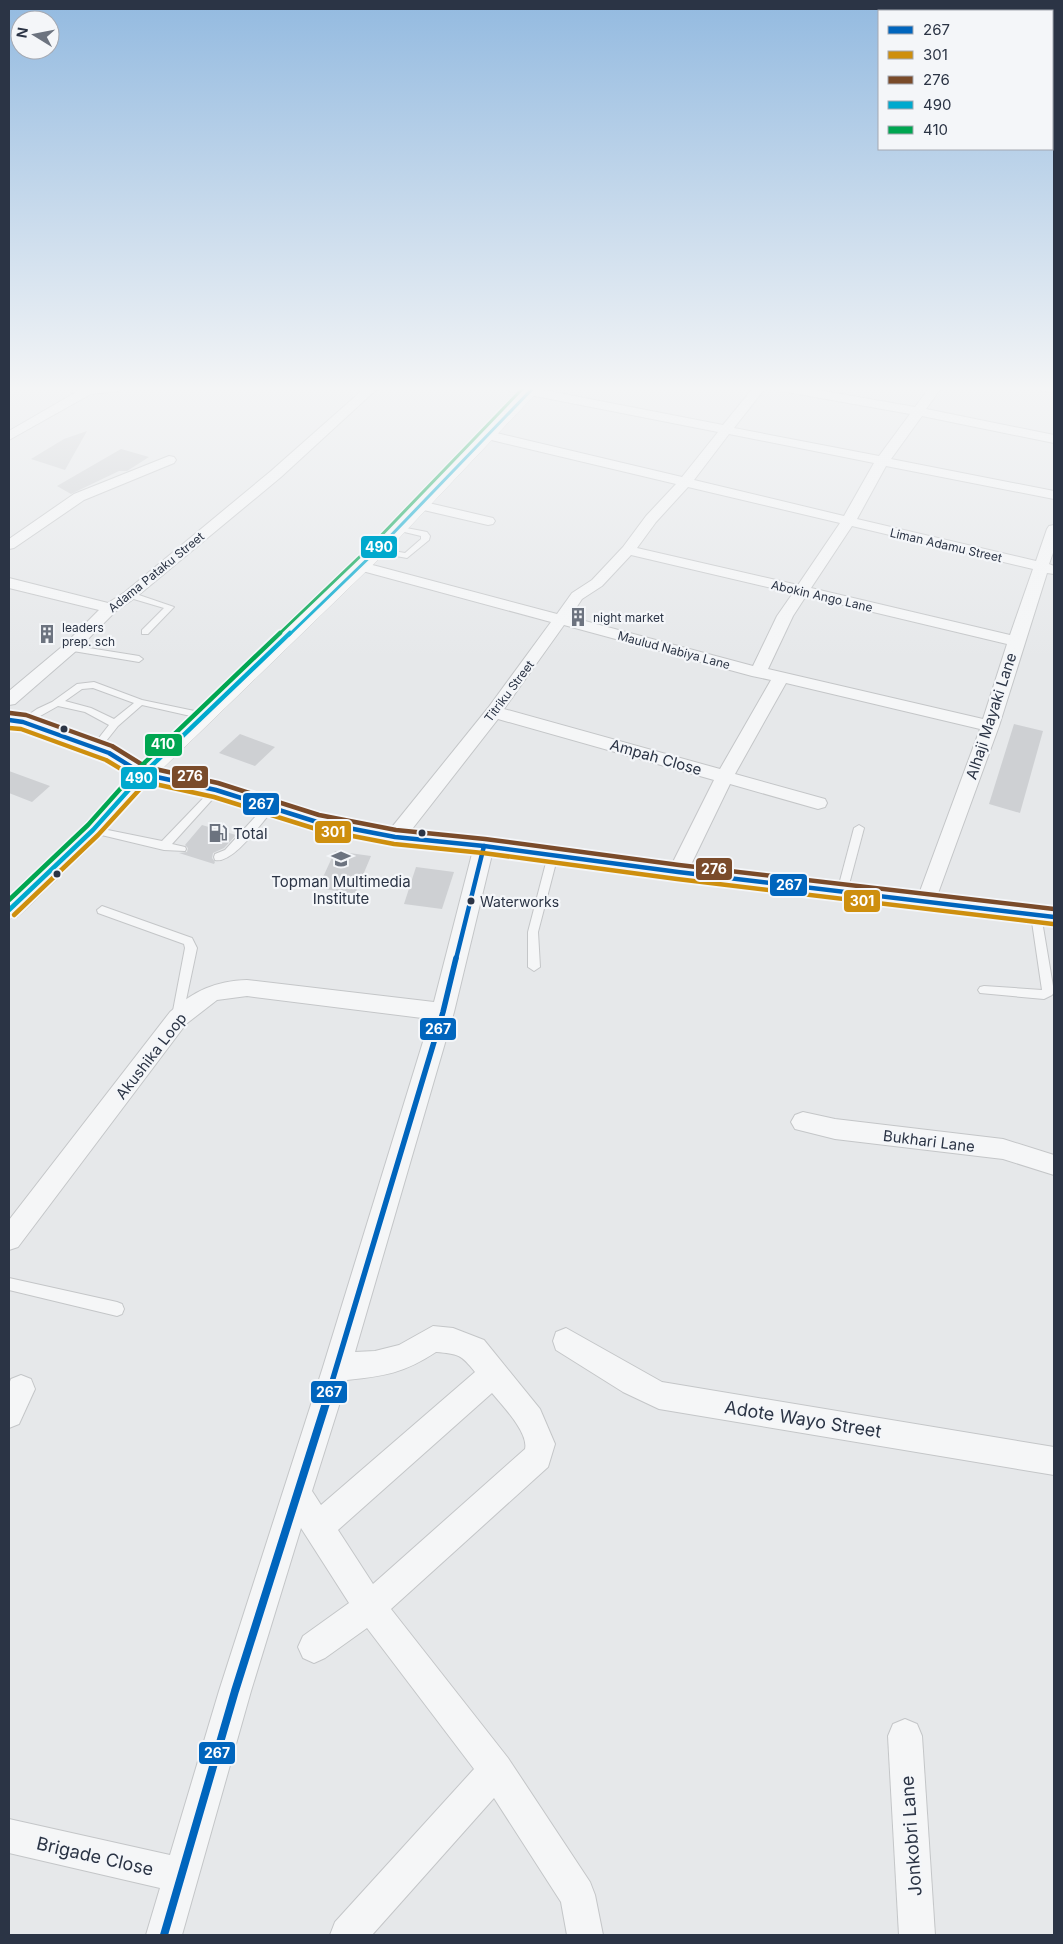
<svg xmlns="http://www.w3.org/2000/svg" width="1063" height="1944" viewBox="0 0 1063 1944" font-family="Inter,sans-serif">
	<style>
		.building { fill: #ced0d3 }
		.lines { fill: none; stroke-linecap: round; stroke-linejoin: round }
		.lane-casing { stroke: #c4c6c8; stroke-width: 2 }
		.street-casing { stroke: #c4c6c8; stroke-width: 2 }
		.secondary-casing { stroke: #c4c6c8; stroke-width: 1 }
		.lane { fill: #f5f6f7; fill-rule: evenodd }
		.street { fill: #f5f6f7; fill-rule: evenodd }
		.secondary { fill: #f8f8f8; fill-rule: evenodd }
		.bus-1-far2-casing { stroke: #f4f6f9; stroke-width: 8 }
		.bus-1-far1-casing { stroke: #f4f6f9; stroke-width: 9 }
		.bus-1-casing { stroke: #f4f6f9; stroke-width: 11 }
		.bus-2-casing { stroke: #f4f6f9; stroke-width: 8 }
		.bus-3-casing { stroke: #f4f6f9; stroke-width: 8 }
		.bus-4-far1-casing { stroke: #f4f6f9; stroke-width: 5.5 }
		.bus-4-casing { stroke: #f4f6f9; stroke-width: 8 }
		.bus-5-far1-casing { stroke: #f4f6f9; stroke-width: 5.5 }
		.bus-5-casing { stroke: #f4f6f9; stroke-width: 8 }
		.bus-1-far2 { stroke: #0065bd; stroke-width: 4.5 }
		.bus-1-far1 { stroke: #0065bd; stroke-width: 5.5 }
		.bus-1 { stroke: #0065bd; stroke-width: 8 }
		.bus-2 { stroke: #ce8f0e; stroke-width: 4.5 }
		.bus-3 { stroke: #7a4b2a; stroke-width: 4.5 }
		.bus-4-far1 { stroke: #00a9ce; stroke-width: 3 }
		.bus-4 { stroke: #00a9ce; stroke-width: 4.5 }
		.bus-5-far1 { stroke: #00a651; stroke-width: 3 }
		.bus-5 { stroke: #00a651; stroke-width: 4.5 }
		.bus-dot { fill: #2b3445; stroke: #f4f6f9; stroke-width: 2 }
		.labels { text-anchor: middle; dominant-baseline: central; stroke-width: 4.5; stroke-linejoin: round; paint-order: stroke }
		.far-street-label { font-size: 12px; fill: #2b3445; stroke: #f4f6f9 }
		.far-poi-label { font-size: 12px; fill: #2b3445; stroke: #f4f6f9; text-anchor: start }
		.bus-label { font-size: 14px; fill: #2b3445; stroke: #f4f6f9; text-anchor: start }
		.street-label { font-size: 15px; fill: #2b3445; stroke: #f4f6f9 }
		.poi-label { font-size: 15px; fill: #2b3445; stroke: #f4f6f9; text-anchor: start }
		.near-street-label { font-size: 18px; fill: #2b3445; stroke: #f4f6f9 }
		.line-badge { stroke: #f4f6f9; stroke-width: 2 }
		.badge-label { font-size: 14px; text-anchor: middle; font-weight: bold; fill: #fff }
	</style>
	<rect width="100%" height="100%" fill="#e6e8ea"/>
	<!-- building -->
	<g class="building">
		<polygon points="87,431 65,470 31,459 64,439"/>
		<polygon points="121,449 149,457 127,471 119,471 71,494 57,486"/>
		<polygon points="1014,724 1043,731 1020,813 989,804"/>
		<polygon points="240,734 275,747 255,766 219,753"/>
		<polygon points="9,771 50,786 32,802 9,793"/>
		<polygon points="202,825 236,835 224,848 213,853 212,858 215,862 214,864 179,853 187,852 188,848 185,845"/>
		<polygon points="335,851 371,856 355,894 318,888"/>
		<polygon points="416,867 454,872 442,909 404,904"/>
	</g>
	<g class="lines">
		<!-- lane casing -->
		<g class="lane-casing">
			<g id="lane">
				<polygon points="396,526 427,532 430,536 429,540 407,558 374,552 373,550 377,548 405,553 421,539 421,536 396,530"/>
				<polygon points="127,593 133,593 174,607 148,634 142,634 142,630 164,608 127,597"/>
				<polygon points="70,645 139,656 143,659 139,662 67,650 66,648"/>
				<path d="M94 682 142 700 204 713 209 716 204 719 142 705 118 726 99 750 96 751 91 748 109 725 85 712 58 706 26 724H20L18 722 37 709 52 702 77 684ZM93 688 134 703 114 719 91 708 65 701 82 689Z"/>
				<polygon points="216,787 221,790 219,792 172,844 185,847 186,849 185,851 164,850 93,833 88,830 93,827 162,841 213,788"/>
				<path d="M269 805 274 808 273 810C261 823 233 864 215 860L214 857 215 854 225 850 265 806Z"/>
				<polygon points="859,825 864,828 847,892 842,896 837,892 854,828"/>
				<polygon points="553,851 558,855 538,932 540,967 534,971 528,967 528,932 548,855"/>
				<polygon points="102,906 192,938 197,948 182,1019 174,1019 172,1016 185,948 184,944 98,913 97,910"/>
				<polygon points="1036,911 1041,915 1054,992 1052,995 1044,999 980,993 978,990 980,987 984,986 1042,990 1031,915"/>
				<polygon points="9,1278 117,1302 122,1304 124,1309 122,1314 117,1316 9,1290"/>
			</g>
		</g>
		<!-- street casing -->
		<g class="street-casing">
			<g id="street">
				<polygon points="72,387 126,387 120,391 91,394 9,440 9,431 78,391"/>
				<polygon points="366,387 379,387 281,477 135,598 116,611 76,651 15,704 9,705 9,691 64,645 99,610 9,588 9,578 108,603 125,592 271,471"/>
				<path d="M504 387H528L723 425 754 387H766L734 428 879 456 910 414 781 391 775 387H801L915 407 930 387H942L926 409 1054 435V443L922 416 891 459 1054 491V499L886 466 857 519 1036 561 1047 529 1049 526 1054 525V550L1049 564 1054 566V574L1047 573 999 726 933 907 926 909 919 907 916 902 980 729 786 683 735 774 825 799 827 803 825 807 818 809 730 784 685 877 678 879 671 877 668 872 714 780 498 719 402 842 395 844 388 842 385 837 388 832 488 708 551 622 355 569 353 566 355 563H365L557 614 572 593 592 580 623 547 646 516 676 484 483 438 482 435 483 432 488 431 682 477 718 432 510 391ZM729 434 874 463 844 516 694 480ZM688 487 840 523 798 585 637 548 656 522ZM852 526 1033 569 1010 635 811 588ZM631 555 793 593 777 616 753 666 570 617 582 599 602 586ZM806 596 1007 644 983 719 768 669 793 616ZM564 625 752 676 771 680 720 769 504 709Z"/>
				<polygon points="1038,387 1054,387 1054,393 1040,390"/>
				<polygon points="169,456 174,457 176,460 174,463 84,500 14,548 9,549 9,539 74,494"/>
				<polygon points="420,501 493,518 495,521 493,524 488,525 415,508 413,505 415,502"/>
				<path d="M484 839 491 841 494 846 454 1012 355 1352 375 1351 399 1345 433 1326 453 1328 484 1340 540 1409 555 1444 548 1467 391 1609 508 1758 590 1882 595 1895 603 1935H567L561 1902 494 1798 372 1935H330L335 1922 474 1769 367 1628 325 1658 314 1663 303 1658 298 1647 303 1636 349 1603 301 1528 251 1691 182 1935H146L160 1888 9 1853V1819L170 1855 219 1691 323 1367 430 1019 247 996 217 1000 186 1024 18 1247 9 1250V1220L170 1012C194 991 215 981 247 980L434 1002 474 846 477 841ZM436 1352C458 1354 461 1354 475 1372L321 1505 312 1491 347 1380C385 1376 404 1373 436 1352ZM492 1393C502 1405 529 1433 525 1449L373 1584 338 1530Z"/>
				<polygon points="803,1112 835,1119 1003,1139 1054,1155 1054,1175 1003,1159 835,1139 795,1129 791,1122 795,1115"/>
				<polygon points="566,1328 662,1382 1054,1447 1054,1475 659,1409 623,1392 556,1350 553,1341 556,1332"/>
				<polygon points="21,1375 31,1379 35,1389 19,1424 9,1428 9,1384 11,1379"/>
				<polygon points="905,1719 917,1724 922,1736 935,1935 899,1935 888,1736 893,1724"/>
			</g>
		</g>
		<!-- secondary casing -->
		<g class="secondary-casing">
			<polygon id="secondary" points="525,387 542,387 384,554 161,770 224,784 319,814 395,829 484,837 678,863 1054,907 1054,926 678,881 484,855 395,845 317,830 212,797 148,783 102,836 18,917 9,919 9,895 84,824 128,775 101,758 19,728 9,727 9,713 31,717 117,748 141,762 370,546"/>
		</g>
		<!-- lane -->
		<use href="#lane" class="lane"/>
		<!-- street -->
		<use href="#street" class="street"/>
		<!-- secondary -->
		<use href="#secondary" class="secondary"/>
		<!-- bus-1-far2 casing -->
		<g class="bus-1-far2-casing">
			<g id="bus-1-far2">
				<polyline points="9,720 23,722 109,753 143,774 216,790 317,822 395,837 484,846 678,872 1054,917"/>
				<polyline points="456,959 484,846"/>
			</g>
		</g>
		<!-- bus-1-far1 casing -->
		<g class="bus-1-far1-casing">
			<polyline id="bus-1-far1" points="331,1385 443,1012 456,958"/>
		</g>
		<!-- bus-1 casing -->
		<g class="bus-1-casing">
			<polyline id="bus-1" points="164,1935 235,1691 332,1384"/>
		</g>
		<!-- bus-2 casing -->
		<g class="bus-2-casing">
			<g id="bus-2">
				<polyline points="9,728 21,729 106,760 141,781 214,797 316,829 394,844 483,853 677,879 1053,924"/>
				<polyline points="14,915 98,835 149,779"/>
			</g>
		</g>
		<!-- bus-3 casing -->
		<g class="bus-3-casing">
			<polyline id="bus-3" points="10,713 26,715 112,746 146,767 218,783 319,815 396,830 485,839 679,865 1054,909"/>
		</g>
		<!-- bus-4-far1 casing -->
		<g class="bus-4-far1-casing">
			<polyline id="bus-4-far1" points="289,635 377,550 534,387"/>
		</g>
		<!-- bus-4 casing -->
		<g class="bus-4-casing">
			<polyline id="bus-4" points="9,910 93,830 143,774 290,633"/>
		</g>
		<!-- bus-5-far1 casing -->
		<g class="bus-5-far1-casing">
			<polyline id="bus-5-far1" points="278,635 372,545 524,387"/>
		</g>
		<!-- bus-5 casing -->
		<g class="bus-5-casing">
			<polyline id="bus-5" points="9,900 88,825 138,769 280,633"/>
		</g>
		<!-- bus-1-far2 -->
		<use href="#bus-1-far2" class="bus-1-far2"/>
		<!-- bus-1-far1 -->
		<use href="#bus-1-far1" class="bus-1-far1"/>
		<!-- bus-1 -->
		<use href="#bus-1" class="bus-1"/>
		<!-- bus-2 -->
		<use href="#bus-2" class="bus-2"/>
		<!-- bus-3 -->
		<use href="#bus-3" class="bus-3"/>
		<!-- bus-4-far1 -->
		<use href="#bus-4-far1" class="bus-4-far1"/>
		<!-- bus-4 -->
		<use href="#bus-4" class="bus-4"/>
		<!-- bus-5-far1 -->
		<use href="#bus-5-far1" class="bus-5-far1"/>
		<!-- bus-5 -->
		<use href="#bus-5" class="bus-5"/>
	</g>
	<!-- sky -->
	<linearGradient id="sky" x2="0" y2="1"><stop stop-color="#93bae0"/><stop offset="0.59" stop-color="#f4f5f6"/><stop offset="1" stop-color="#f4f5f6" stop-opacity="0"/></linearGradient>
	<rect width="1063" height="659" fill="url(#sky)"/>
	<!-- icons -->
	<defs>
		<g id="building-bare" transform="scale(1.5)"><path d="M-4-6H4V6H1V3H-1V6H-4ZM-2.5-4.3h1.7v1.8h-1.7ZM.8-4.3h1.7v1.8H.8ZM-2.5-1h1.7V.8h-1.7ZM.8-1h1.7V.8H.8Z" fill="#6c737f" stroke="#f4f6f9" stroke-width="2.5" paint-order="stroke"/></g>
		<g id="fuel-bare" transform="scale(1.5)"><path d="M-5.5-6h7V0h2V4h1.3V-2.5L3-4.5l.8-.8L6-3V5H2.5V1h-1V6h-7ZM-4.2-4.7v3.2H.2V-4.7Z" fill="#6c737f" stroke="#f4f6f9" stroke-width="2.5" paint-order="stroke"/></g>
		<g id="school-bare" transform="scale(1.5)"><path d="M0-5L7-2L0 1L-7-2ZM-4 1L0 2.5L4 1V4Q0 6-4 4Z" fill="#6c737f" stroke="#f4f6f9" stroke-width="2.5" paint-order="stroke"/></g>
	</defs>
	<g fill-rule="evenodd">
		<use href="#building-bare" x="578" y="617"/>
		<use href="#building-bare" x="47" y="634"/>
		<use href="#fuel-bare" x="218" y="833"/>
		<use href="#school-bare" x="341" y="859"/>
	</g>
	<!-- markers -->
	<g class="bus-dot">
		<circle cx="64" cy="729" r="4.5"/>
		<circle cx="422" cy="833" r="4.5"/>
		<circle cx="57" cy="874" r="4.5"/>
		<circle cx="471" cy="901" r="4.5"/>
	</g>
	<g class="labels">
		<!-- far-street labels -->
		<g class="far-street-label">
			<text transform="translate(946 545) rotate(13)">Liman Adamu Street</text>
			<text transform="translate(156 572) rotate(-39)">Adama Pataku Street</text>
			<text transform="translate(822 596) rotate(13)">Abokin Ango Lane</text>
			<text transform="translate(674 650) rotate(15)">Maulud Nabiya Lane</text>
			<text transform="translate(509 691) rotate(-53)">Titriku Street</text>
		</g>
		<!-- far-poi labels -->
		<g class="far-poi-label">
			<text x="593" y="617">night market</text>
			<text x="62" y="627">leaders<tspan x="62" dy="14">prep. sch</tspan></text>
		</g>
		<!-- bus labels -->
		<g class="bus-label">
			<text x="480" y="901">Waterworks</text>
		</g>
		<!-- street labels -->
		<g class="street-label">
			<text transform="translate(991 716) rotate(-72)">Alhaji Mayaki Lane</text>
			<text transform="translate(656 757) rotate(16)">Ampah Close</text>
			<text transform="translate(151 1056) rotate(-52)">Akushika Loop</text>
			<text transform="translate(929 1141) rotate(7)">Bukhari Lane</text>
		</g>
		<!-- poi labels -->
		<g class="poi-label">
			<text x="233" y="833">Total</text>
			<text x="341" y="881" text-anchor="middle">Topman Multimedia<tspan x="341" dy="17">Institute</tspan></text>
		</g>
		<!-- near-street labels -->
		<g class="near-street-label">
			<text transform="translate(803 1419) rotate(9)">Adote Wayo Street</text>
			<text transform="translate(911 1836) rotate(-94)">Jonkobri Lane</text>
			<text transform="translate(95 1856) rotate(13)">Brigade Close</text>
		</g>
	</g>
	<g class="line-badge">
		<rect x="360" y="535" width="38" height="24" rx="5" fill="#00a9ce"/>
		<rect x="144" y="733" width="39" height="24" rx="5" fill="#00a651"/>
		<rect x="171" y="765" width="38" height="24" rx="5" fill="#7a4b2a"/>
		<rect x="120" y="766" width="38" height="24" rx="5" fill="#00a9ce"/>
		<rect x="242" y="792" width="38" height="24" rx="5" fill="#0065bd"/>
		<rect x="314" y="820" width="38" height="24" rx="5" fill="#ce8f0e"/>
		<rect x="695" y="857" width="38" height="24" rx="5" fill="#7a4b2a"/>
		<rect x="769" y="873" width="39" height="24" rx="5" fill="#0065bd"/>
		<rect x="843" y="889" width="38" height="24" rx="5" fill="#ce8f0e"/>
		<rect x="419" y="1017" width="38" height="24" rx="5" fill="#0065bd"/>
		<rect x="310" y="1380" width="38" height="24" rx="5" fill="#0065bd"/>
		<rect x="198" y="1741" width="38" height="24" rx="5" fill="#0065bd"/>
	</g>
	<g class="badge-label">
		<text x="379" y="552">490</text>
		<text x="163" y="749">410</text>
		<text x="190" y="781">276</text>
		<text x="139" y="783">490</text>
		<text x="261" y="809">267</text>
		<text x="333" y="837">301</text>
		<text x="714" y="874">276</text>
		<text x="789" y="890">267</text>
		<text x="862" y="906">301</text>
		<text x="438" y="1034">267</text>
		<text x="329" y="1397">267</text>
		<text x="217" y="1758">267</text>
	</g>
	<!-- border -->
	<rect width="1063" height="1944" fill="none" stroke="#2b3445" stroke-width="20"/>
	<!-- legend -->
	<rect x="878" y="10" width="175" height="140" fill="#f4f6f9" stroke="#a4a8b1"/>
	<rect x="888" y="26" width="25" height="8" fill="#0065bd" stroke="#a4a8b1"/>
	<text x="923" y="35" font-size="15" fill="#2b3445">267</text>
	<rect x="888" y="51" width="25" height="8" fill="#ce8f0e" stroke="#a4a8b1"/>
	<text x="923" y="60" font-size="15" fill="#2b3445">301</text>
	<rect x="888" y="76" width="25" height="8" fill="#7a4b2a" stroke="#a4a8b1"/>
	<text x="923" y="85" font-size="15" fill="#2b3445">276</text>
	<rect x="888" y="101" width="25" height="8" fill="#00a9ce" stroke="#a4a8b1"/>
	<text x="923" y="110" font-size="15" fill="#2b3445">490</text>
	<rect x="888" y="126" width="25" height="8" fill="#00a651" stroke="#a4a8b1"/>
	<text x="923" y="135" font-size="15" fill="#2b3445">410</text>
	<!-- north arrow -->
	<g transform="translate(35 35) rotate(280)"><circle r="24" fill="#f4f6f9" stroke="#a4a8b1"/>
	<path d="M0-4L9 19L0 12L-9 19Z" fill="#6c737f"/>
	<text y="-8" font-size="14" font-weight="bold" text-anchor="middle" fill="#2b3445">N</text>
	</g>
</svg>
